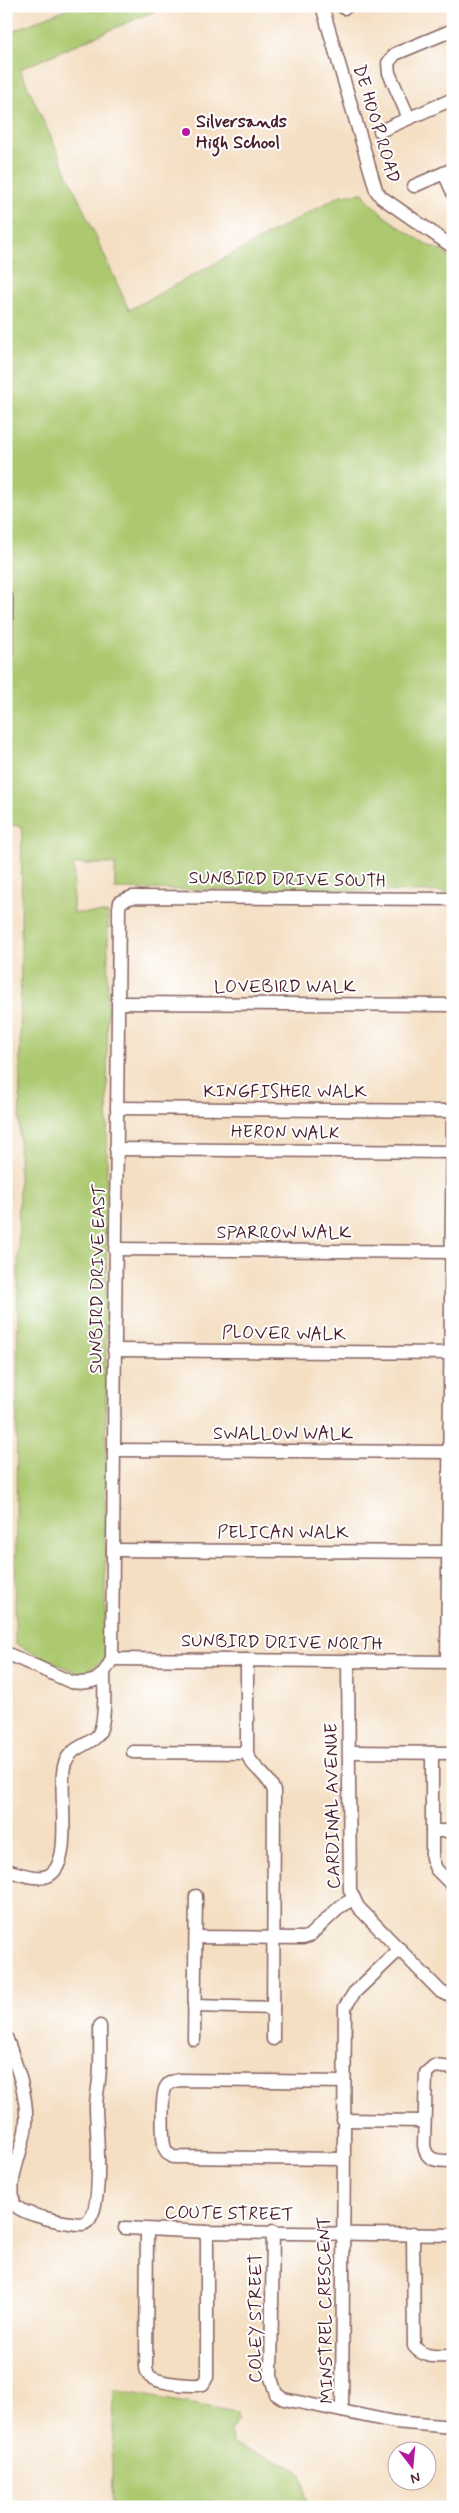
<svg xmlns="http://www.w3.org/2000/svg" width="459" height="2513" viewBox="0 0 459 2513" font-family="Mynerve,sans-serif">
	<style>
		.green { fill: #acc970; stroke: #7b744e }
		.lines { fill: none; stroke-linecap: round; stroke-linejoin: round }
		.minor-casing { stroke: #866260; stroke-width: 15 }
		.minor { stroke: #fff; stroke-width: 12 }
		.poi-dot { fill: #b5179e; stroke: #fff; stroke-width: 2 }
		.labels { text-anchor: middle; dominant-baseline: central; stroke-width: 4; stroke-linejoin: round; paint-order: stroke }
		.poi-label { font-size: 18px; font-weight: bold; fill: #4a1f2b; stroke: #fff; text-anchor: start }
		.street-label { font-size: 18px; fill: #4a1f2b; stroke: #fff }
	</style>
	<rect width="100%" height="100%" fill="#fff"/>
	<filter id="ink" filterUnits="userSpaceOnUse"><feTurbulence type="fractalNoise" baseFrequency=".02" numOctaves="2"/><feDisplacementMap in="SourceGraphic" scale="10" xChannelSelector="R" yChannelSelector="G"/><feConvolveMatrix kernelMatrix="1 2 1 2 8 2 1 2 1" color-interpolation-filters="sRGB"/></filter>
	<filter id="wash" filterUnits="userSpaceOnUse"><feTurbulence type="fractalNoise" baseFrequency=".0096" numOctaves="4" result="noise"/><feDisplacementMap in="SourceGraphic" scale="20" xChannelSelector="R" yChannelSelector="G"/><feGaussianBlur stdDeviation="1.12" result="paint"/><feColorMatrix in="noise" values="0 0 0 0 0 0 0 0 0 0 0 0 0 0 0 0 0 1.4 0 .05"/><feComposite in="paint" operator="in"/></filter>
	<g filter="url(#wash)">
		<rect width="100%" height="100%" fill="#f4dfc3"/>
		<!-- green -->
		<g class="green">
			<path d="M73 6H166L20 69 129 310 341 195 363 193C375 213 409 234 430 246 436 249 442 250 447 254L453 266V892L115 889V864H74L73 913H108L105 1659 82 1675 15 1644 22 826 6 825V34Z"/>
			<path d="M114 2390 237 2412 238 2419 230 2431 233 2444C247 2452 291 2463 298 2471 307 2482 303 2499 311 2507H111Z"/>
		</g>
	</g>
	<g filter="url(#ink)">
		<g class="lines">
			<!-- minor casing -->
			<g class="minor-casing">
				<g id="minor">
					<polyline points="322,6 376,190 381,197 453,247"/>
					<polyline points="344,8 348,6"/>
					<polyline points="409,118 389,73 388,63 395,54 453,30"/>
					<polyline points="380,131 453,99"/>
					<polyline points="444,173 453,193"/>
					<polyline points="414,186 453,169"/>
					<polyline points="6,597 6,665"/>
					<polyline points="118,1003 453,1005"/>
					<polyline points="117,1108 453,1111"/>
					<polyline points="116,1149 453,1152"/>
					<polyline points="115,1249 453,1252"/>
					<polyline points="114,1350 453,1353"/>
					<polyline points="114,1450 453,1452"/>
					<polyline points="113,1550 453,1552"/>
					<path d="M6 1653 71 1682C95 1685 102 1679 112 1659L119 908 120 902 132 897 453 899"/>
					<polyline points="112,1659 453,1662"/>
					<path d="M247 1660V1753C251 1768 269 1775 274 1791L273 2039"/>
					<polyline points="348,1661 350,1890 358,1907 441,1992 453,1997"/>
					<polyline points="447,1662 453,1120"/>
					<polyline points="133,1752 247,1753"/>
					<polyline points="350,1752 453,1753"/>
					<polyline points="432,1753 432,1858 436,1869 453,1886"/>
					<polyline points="432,1831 453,1831"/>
					<path d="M6 1870C18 1873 32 1879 44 1877 77 1871 56 1787 65 1763 70 1748 86 1746 96 1737 107 1727 104 1688 104 1673"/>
					<polyline points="196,1937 303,1938 309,1936 341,1906 353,1899"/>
					<polyline points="194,2006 273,2008"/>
					<path d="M6 2037C16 2064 28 2095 26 2124 24 2150 7 2177 14 2204 21 2215 68 2224 83 2224 106 2219 96 2127 96 2107 96 2098 98 2089 99 2080 101 2062 100 2044 100 2026"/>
					<polyline points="194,2039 196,1896"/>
					<path d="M453 2068 434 2066 426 2073 424 2145C426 2162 439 2161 453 2161"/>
					<polyline points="343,2120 424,2121"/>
					<path d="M343 2159 173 2157C169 2155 167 2153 165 2149 162 2140 161 2094 166 2087 169 2082 174 2081 180 2080L344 2082"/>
					<polyline points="125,2228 207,2232 453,2235"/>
					<path d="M147 2230 146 2368C147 2372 148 2376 152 2378 161 2383 193 2387 203 2384L207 2377V2232"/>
					<polyline points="273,2231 271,2378 276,2394 284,2399 394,2422 453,2427"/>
					<path d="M413 2234 414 2346C424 2359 438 2356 453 2356"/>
					<polyline points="342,2411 345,2007 354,1993 400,1949"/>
				</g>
			</g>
			<!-- minor -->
			<use href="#minor" class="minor"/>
		</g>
	</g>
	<!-- markers -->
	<circle class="poi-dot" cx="186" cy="132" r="5"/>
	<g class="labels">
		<!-- poi labels -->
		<g class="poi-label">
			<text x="196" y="122">Silversands<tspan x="196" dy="21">High School</tspan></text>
		</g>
		<!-- street labels -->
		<g class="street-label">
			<text transform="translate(376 124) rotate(73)">DE HOOP ROAD</text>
			<text transform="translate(287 880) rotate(1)">SUNBIRD DRIVE SOUTH</text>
			<text x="285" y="987">LOVEBIRD WALK</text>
			<text x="285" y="1092">KINGFISHER WALK</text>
			<text transform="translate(285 1133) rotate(1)">HERON WALK</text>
			<text x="284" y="1233">SPARROW WALK</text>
			<text transform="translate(98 1279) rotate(-89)">SUNBIRD DRIVE EAST</text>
			<text transform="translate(284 1334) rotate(1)">PLOVER WALK</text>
			<text x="283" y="1434">SWALLOW WALK</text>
			<text x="283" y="1533">PELICAN WALK</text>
			<text transform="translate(282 1643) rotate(1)">SUNBIRD DRIVE NORTH</text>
			<text transform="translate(333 1806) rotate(-91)">CARDINAL AVENUE</text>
			<text transform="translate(229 2214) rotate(1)">COUTE STREET</text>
			<text transform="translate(326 2310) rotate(-91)">MINSTREL CRESCENT</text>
			<text transform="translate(256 2318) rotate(-90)">COLEY STREET</text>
		</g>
	</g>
	<!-- margin -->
	<rect width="459" height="2513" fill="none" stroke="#fff" stroke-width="25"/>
	<!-- north arrow -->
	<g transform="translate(412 2466) rotate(164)"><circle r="24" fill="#ffffff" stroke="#b7a5aa"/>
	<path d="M0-4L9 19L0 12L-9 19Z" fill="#b5179e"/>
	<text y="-8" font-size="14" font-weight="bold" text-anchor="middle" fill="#4a1f2b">N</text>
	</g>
</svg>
